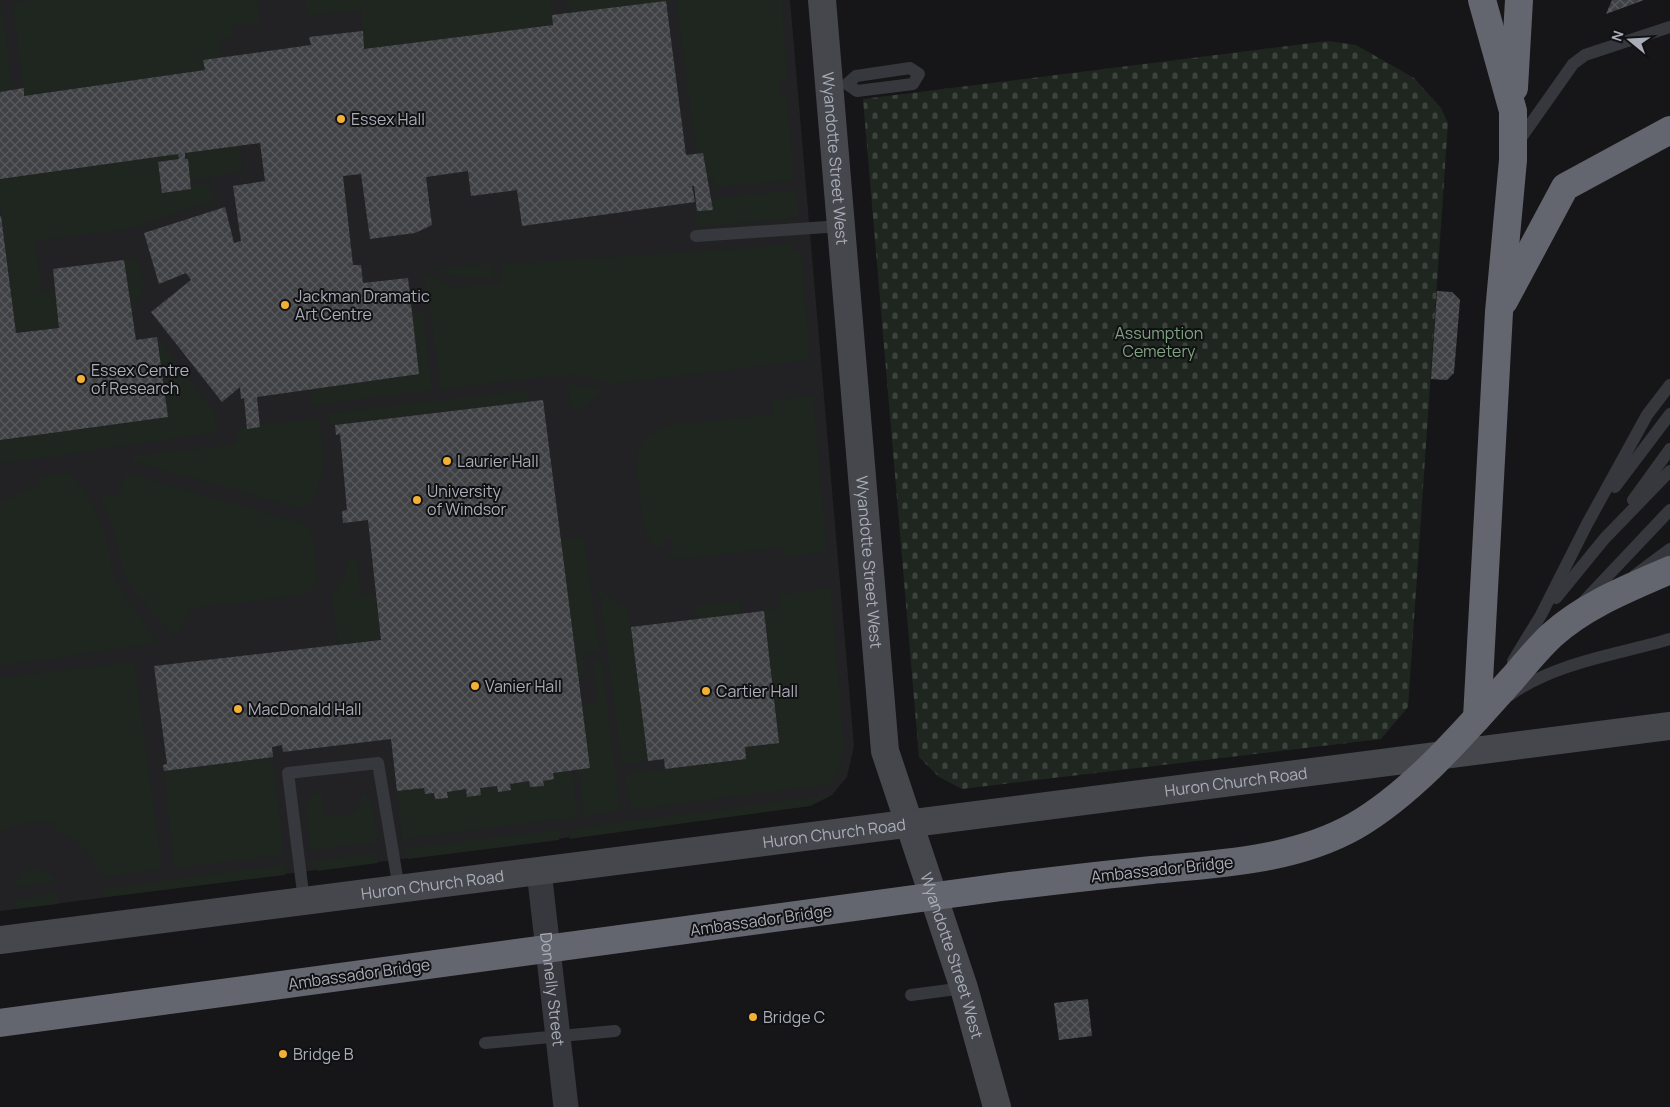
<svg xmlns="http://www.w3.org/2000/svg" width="1670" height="1107" viewBox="0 0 1670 1107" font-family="Manrope,sans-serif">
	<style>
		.built { fill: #222225 }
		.green { fill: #1e261f }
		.cemetery { fill: url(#cemetery-stones) }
		.building { fill: url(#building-cross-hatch) }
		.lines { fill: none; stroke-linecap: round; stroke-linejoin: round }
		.lane { stroke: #37383d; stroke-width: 12 }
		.street { stroke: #37383d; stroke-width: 25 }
		.secondary { stroke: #45474d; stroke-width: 28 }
		.highway { stroke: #63666e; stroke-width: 28 }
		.poi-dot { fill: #f2b134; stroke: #111113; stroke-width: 2 }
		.labels { text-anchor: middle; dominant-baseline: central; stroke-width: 4; stroke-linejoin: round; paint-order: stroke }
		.poi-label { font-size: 16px; fill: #a8adb8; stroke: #111113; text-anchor: start }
		.street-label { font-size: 16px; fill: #a8adb8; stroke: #111113 }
		.park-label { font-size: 16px; fill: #7fa381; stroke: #111113 }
	</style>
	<defs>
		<pattern id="cemetery-stones" width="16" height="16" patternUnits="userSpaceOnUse" patternTransform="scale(1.25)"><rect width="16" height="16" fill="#1e261f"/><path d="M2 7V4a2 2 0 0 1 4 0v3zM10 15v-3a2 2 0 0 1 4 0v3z" fill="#3c433d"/></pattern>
		<pattern id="building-cross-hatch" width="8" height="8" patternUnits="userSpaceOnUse" patternTransform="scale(1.25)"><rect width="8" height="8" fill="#404145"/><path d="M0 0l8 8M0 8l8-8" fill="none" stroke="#595a5e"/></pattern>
	</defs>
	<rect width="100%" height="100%" fill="#161618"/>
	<!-- built -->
	<polygon class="built" points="0,0 790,0 854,746 847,777 832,795 810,806 0,911"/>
	<!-- green -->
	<g class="green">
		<polygon points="32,0 257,0 260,22 233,27 234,38 219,41 221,57 203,60 205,70 24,96 13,4 17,2"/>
		<polygon points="305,0 551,0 553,25 364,49 361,10 307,16"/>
		<polygon points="567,0 782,0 787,81 780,82 781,95 787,95 794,180 715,187 714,179 708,179 703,153 696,154 676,0 569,13"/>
		<polygon points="3,10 12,90 0,92 0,12"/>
		<polygon points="240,145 243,170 217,177 190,179 188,159 185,159 185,153"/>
		<polygon points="178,154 179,159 158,162 162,193 191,189 191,185 209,183 215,201 128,229 35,241 41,292 56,290 59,328 16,333 0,206 0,179"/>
		<polygon points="796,190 799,215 788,219 697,227 694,200"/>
		<polygon points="793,243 793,251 801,251 810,360 611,384 592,377 575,375 542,377 441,389 425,276 432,275 451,287 501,284 500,264 748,248"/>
		<polygon points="137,258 145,287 131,314 124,260"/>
		<polygon points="492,264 493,277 453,278 434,268"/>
		<polygon points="423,312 432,390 313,405 311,389 412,313"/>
		<polygon points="157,337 214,412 217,432 0,464 0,440 168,417"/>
		<polygon points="566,384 582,385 597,388 599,393 582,409 577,409 571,404"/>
		<polygon points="528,390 530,401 330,425 329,413"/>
		<path d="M813 395 827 553 785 556 784 547 685 559 675 558 668 555 674 541 667 537 658 550C653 546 650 542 647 535 642 524 634 462 638 451 644 437 658 429 671 425L773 414 772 400Z"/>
		<polygon points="319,418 324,461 321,480 315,496 311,504 300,508 128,460 135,456 237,444 235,428"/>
		<path d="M68 473C86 488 101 519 107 542 111 555 110 568 115 580 126 601 146 624 159 643L0 666V503L42 483V475Z"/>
		<polygon points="125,473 301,523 310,530 313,536 318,581 306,595 191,608 175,638 134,591 124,575 112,523 100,498 120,494"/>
		<polygon points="584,537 599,651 582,654 585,675 578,676 561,540"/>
		<path d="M357 556 361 596 376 595 381 640 339 644 331 597C341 586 347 571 348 557Z"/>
		<polygon points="599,587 606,595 627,608 631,627 648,761 622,764"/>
		<polygon points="829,588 831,591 844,749 842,760 832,782 825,785 631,810 625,774 746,759 745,747 779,743 764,611 780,608 778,595"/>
		<polygon points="740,600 741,614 697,619 695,606"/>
		<polygon points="602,660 620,811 584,816 578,770 589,768 582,705 598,702 593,662"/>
		<path d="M134 662 162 869 102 877C97 870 94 861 88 854 79 841 67 835 53 830L54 823C36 820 17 822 0 832V678Z"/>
		<polygon points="273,757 284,855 174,868 164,771"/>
		<polygon points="572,770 578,817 402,839 397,791 424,788 425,794 434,793 436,799 448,798 447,792 466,789 467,797 480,788 497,786 498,792 511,790 510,784 529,781 530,787 544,786 543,781 554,779 553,773"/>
		<polygon points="322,792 325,817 355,813 364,792 373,808 378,842 310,850 306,806 312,796"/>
		<polygon points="832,795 810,806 569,839 572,828"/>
		<polygon points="562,829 559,840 408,859 403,848"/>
		<polygon points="378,852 378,863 317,871 312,861"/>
		<polygon points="286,864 285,875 106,897 100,889"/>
		<path d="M34 867C44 870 51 873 56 882L12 888 20 874Z"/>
		<polygon points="57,893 57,904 16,909 15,899"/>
	</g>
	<!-- cemetery -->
	<polygon class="cemetery" points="1328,41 1356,45 1414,78 1441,108 1448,123 1408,707 1381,739 962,789 939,777 919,757 863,99"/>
	<!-- building -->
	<g class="building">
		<polygon points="1612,0 1644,0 1606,14"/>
		<polygon points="666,1 686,155 703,153 713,210 697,211 694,186 692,186 695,202 522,226 517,190 471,196 468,171 426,177 432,225 415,233 370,239 361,174 343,176 353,265 361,265 363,283 408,278 419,374 257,397 260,427 247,429 244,398 241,399 240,387 222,402 151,312 191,280 186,273 159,284 144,233 225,207 234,243 241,241 233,186 265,181 260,143 185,153 185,159 188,159 191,189 162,193 158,162 179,159 178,154 0,179 0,92 24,88 24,96 205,70 203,60 311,45 309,37 363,31 364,49 553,25 552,15"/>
		<polygon points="0,216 1,216 16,333 59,328 53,269 124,260 136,340 157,337 168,417 0,440"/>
		<polygon points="1437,291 1452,292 1460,300 1454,373 1447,380 1431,379"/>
		<polygon points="543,400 590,768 553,773 554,779 543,781 544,786 530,787 529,781 510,784 511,790 498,792 497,786 480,788 481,795 467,797 466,789 447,792 448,798 435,799 434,793 425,794 424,788 397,791 391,739 283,752 282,745 272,747 273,757 164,771 163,765 167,764 154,666 381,640 368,520 343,523 342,511 347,510 340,434 336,435 335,425"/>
		<polygon points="764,611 779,743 745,747 746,759 665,769 664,759 648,761 631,627"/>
		<polygon points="1088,999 1092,1036 1059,1040 1054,1003"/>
	</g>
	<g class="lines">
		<!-- lane -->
		<g class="lane">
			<polygon points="910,68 919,74 913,84 857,91 847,84 856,76"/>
			<polyline points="1518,142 1573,64 1585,55 1670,27"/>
			<polyline points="696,236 841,226"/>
			<polyline points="1615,487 1670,414"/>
			<polyline points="1633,500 1670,449"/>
			<polyline points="1635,575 1670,549"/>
			<polyline points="1556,598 1605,538 1670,471"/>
			<polyline points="1584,601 1670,510"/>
			<polyline points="1513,661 1541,615 1587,524 1647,415 1670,385"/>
			<path d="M1510 695C1556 662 1617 655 1670 639"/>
			<polyline points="304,901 288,773 378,763 399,889"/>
			<polyline points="911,995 964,988"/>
			<polyline points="485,1043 615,1031"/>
		</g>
		<!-- street -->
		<path class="street" id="s1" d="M539 871 566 1107"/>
		<!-- secondary -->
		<g class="secondary">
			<path id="s2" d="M822 0 885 751 964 988 997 1107"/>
			<path id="s3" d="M0 940 1670 726"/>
		</g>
		<!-- highway -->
		<g class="highway">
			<polyline points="1514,88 1519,0"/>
			<polyline points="1504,301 1565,187 1670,130"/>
			<polyline points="1477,718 1499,312 1513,160 1513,111 1482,0"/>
			<path d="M0 1023 1002 887C1052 881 1102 875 1152 870 1220 864 1295 860 1355 826 1415 791 1467 729 1513 678 1525 664 1538 648 1552 635 1585 605 1629 588 1670 570"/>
		</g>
	</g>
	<!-- markers -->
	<g class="poi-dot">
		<circle cx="341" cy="119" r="5"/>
		<circle cx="285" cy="305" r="5"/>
		<circle cx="81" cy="379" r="5"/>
		<circle cx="447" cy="461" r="5"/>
		<circle cx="417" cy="500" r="5"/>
		<circle cx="475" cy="686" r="5"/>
		<circle cx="706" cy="691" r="5"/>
		<circle cx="238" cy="709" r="5"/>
		<circle cx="753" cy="1017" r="5"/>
		<circle cx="283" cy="1054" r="5"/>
	</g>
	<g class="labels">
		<!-- poi labels -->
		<g class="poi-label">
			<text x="351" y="119">Essex Hall</text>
			<text x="295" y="296">Jackman Dramatic<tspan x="295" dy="18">Art Centre</tspan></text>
			<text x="91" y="370">Essex Centre<tspan x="91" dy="18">of Research</tspan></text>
			<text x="457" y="461">Laurier Hall</text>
			<text x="427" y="491">University<tspan x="427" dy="18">of Windsor</tspan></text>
			<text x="485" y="686">Vanier Hall</text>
			<text x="716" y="691">Cartier Hall</text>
			<text x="248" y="709">MacDonald Hall</text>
			<text x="763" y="1017">Bridge C</text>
			<text x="293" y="1054">Bridge B</text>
		</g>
		<!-- street labels -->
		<g class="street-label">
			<text stroke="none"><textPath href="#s2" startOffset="159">Wyandotte Street West</textPath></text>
			<text stroke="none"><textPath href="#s2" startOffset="564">Wyandotte Street West</textPath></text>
			<text stroke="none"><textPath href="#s3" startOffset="1246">Huron Church Road</textPath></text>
			<text stroke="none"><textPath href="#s3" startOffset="841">Huron Church Road</textPath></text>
			<text transform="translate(1162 869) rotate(-6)">Ambassador Bridge</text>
			<text stroke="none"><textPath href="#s3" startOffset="436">Huron Church Road</textPath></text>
			<text transform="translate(761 920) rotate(-8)">Ambassador Bridge</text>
			<text stroke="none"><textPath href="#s2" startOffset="969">Wyandotte Street West</textPath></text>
			<text transform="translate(359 974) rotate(-8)">Ambassador Bridge</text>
			<text stroke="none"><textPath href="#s1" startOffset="119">Donnelly Street</textPath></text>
		</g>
		<!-- park labels -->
		<g class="park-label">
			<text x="1159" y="333">Assumption<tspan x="1159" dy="18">Cemetery</tspan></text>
		</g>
	</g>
	<!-- north arrow -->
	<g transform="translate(1630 40) rotate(288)" stroke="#111113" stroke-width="4" paint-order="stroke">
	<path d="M0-4L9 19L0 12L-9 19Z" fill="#a8adb8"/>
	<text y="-8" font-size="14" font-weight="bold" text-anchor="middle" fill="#a8adb8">N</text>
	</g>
</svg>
